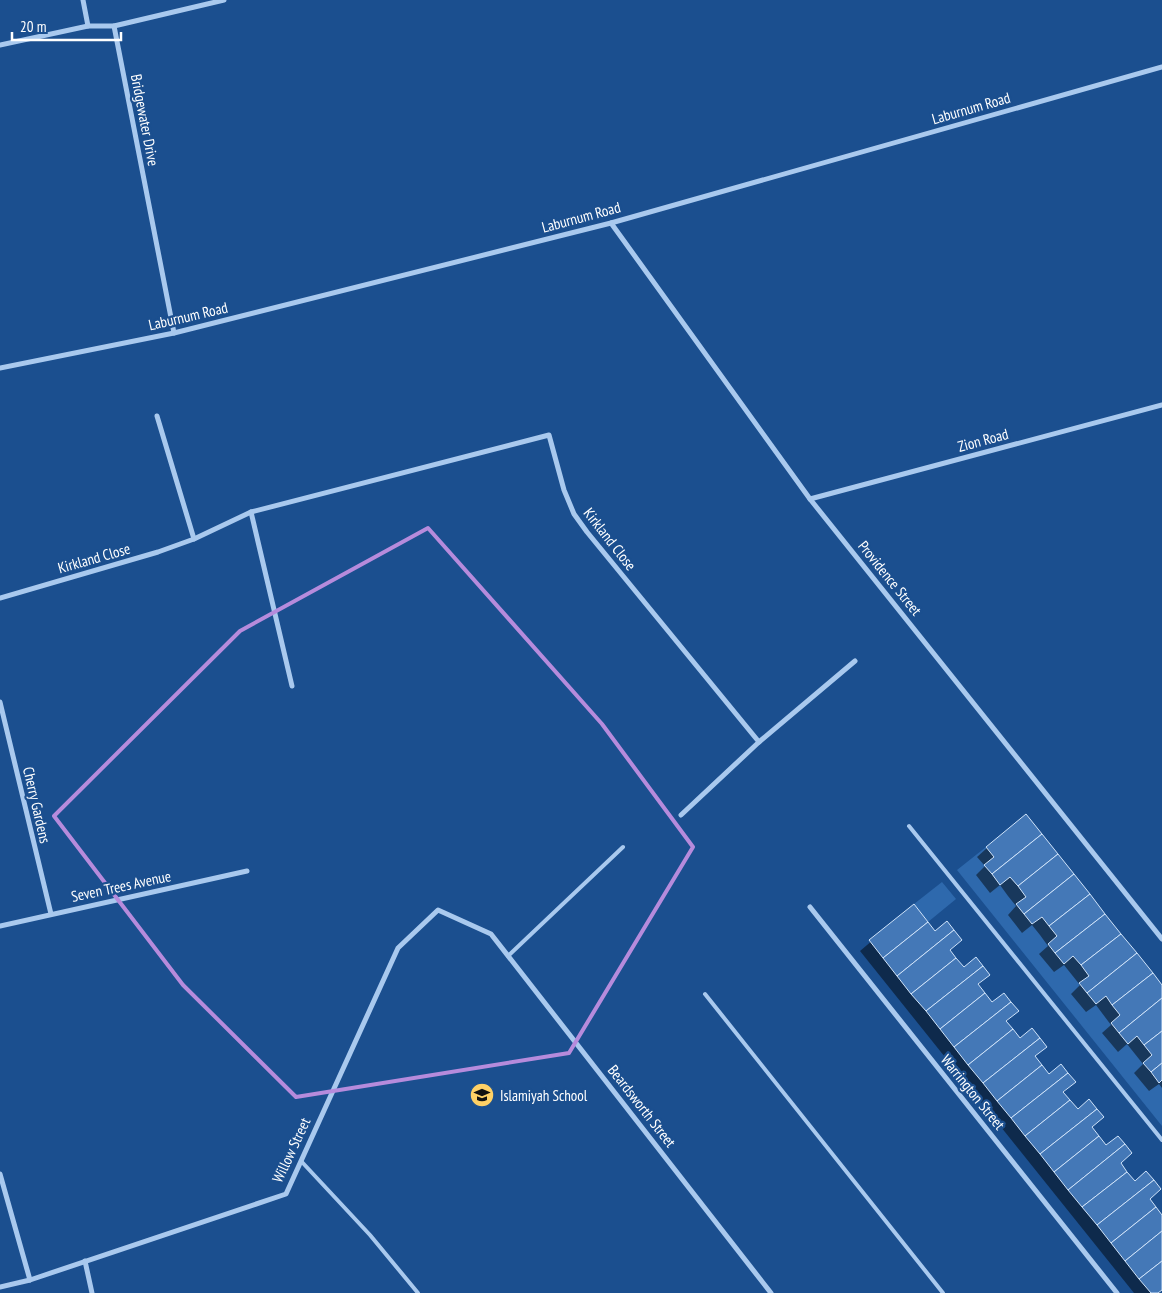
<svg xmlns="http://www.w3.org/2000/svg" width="1162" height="1293" viewBox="0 0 1162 1293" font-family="'PT Sans Narrow',sans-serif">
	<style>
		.green { fill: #2e69ad }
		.shadow { fill: #0007 }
		.building { fill: #4478b7; stroke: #cfe3fa }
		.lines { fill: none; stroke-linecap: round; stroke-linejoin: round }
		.lane { stroke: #a9c9ee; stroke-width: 4 }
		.street { stroke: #a9c9ee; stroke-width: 5 }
		.marked { fill: none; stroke: #b68bdc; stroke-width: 4; stroke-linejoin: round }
		.labels { text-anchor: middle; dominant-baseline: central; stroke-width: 4.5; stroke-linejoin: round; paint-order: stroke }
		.street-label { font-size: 15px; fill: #fff; stroke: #1b4f8f }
		.poi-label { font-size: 15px; fill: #fff; stroke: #1b4f8f; text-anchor: start }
	</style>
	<rect width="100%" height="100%" fill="#1b4f8f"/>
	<!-- green -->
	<g class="green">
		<polygon points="986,847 1026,897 1016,905 1032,924 1042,917 1057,936 1048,944 1064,964 1073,956 1089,976 1079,984 1096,1004 1106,996 1120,1015 1111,1023 1128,1043 1137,1036 1152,1055 1143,1063 1159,1083 1162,1080 1162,1126 957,870"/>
		<polygon points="942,882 956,899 928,922 914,904"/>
	</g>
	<!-- shadow -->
	<g class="shadow">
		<polygon points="987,848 1162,986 1162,1088 1159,1084 1149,1091 1134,1073 1143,1064 1127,1044 1118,1052 1102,1033 1111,1025 1096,1005 1086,1012 1071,994 1080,985 1064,965 1054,972 1039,954 1048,946 1040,935 1032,925 1022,933 1008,915 1016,906 1008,896 1000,885 990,893 976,875 985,866 977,857"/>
		<polygon points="913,906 963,968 988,975 977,986 992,1004 1017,1011 1006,1022 1020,1040 1045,1046 1034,1057 1049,1076 1074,1082 1063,1093 1077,1111 1102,1117 1091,1128 1162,1217 1162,1290 1159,1293 1134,1293 860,951"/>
	</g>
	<!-- building -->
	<g class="building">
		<polygon points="1026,814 1042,834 992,874 984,865 994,857 986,847"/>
		<polygon points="1042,834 1058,854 1018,886 1010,877 1000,885 992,874"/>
		<polygon points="1058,854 1074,874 1024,914 1016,904 1026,897 1018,886"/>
		<polygon points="1074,874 1090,894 1049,926 1042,917 1032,924 1024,914"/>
		<polygon points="1090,894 1105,914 1055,953 1048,944 1057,936 1049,926"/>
		<polygon points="914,904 928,922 883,958 869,940"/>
		<polygon points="1105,914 1121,934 1081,965 1073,956 1064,964 1055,953"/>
		<polygon points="947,921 954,930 897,976 883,958 928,922 935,931"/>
		<polygon points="954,930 962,940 950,950 956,958 911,994 897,976"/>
		<polygon points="1121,934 1137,953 1087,993 1079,983 1089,976 1081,965"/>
		<polygon points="1137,953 1153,973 1112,1005 1106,996 1096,1004 1087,993"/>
		<polygon points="976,957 983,966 926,1011 911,994 956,958 964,967"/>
		<polygon points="983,966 990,975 978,984 985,993 940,1029 926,1011"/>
		<polygon points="1153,973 1162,985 1162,998 1119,1033 1111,1023 1120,1015 1112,1005"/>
		<polygon points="985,993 992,1002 1004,993 1011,1002 954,1047 940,1029"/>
		<polygon points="1162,998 1162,1031 1144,1045 1137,1036 1128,1044 1119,1033"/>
		<polygon points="1011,1002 1019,1011 1006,1021 1013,1029 968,1065 954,1047"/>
		<polygon points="1032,1028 1040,1038 983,1083 968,1065 1013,1029 1020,1038"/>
		<polygon points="1162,1031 1162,1063 1151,1072 1143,1063 1152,1055 1144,1045"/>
		<polygon points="1040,1038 1047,1047 1035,1056 1042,1065 997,1101 983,1083"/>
		<polygon points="1162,1063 1162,1080 1159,1083 1151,1072"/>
		<polygon points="1061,1064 1068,1073 1011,1118 997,1101 1042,1065 1049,1074"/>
		<polygon points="1068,1073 1076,1082 1063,1092 1070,1100 1025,1136 1011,1118"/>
		<polygon points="1089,1099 1097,1109 1040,1154 1025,1136 1070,1100 1078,1109"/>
		<polygon points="1097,1109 1104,1117 1092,1127 1099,1136 1054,1172 1040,1154"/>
		<polygon points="1099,1136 1106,1145 1118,1136 1125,1144 1068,1190 1054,1172"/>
		<polygon points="1125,1144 1132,1153 1121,1163 1127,1172 1082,1207 1068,1190"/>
		<polygon points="1146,1171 1154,1180 1097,1225 1082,1207 1127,1172 1135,1181"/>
		<polygon points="1154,1180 1161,1189 1150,1199 1156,1207 1111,1243 1097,1225"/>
		<polygon points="1156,1207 1162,1215 1162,1231 1125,1261 1111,1243"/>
		<polygon points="1162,1231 1162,1261 1139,1279 1125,1261"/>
		<polygon points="1162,1261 1162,1290 1158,1293 1151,1293 1139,1279"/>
	</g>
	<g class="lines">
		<!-- lane -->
		<g class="lane">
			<polyline points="909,826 1162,1140"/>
			<polyline points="508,956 623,847"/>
			<polyline points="705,994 943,1293"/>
			<polyline points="301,1161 370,1235 418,1293"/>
		</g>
		<!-- street -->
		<g class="street">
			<polyline points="83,0 88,26"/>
			<polyline points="114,26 224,0"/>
			<polyline points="0,45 88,26 114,26 174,333"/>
			<polyline points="611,223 810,499 1162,939"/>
			<polyline points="0,368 174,333 611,223 1162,67"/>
			<polyline points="810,499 1162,405"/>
			<polyline points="251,512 292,686"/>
			<polyline points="194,539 251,512 549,435 564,490 574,514 587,532 759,742 681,815"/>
			<polyline points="0,598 158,552 194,539 157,416"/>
			<polyline points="0,702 51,914"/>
			<polyline points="759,742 855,661"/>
			<polyline points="810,907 1117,1293"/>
			<polyline points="0,926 247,871"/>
			<polyline points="0,1174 30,1280"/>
			<polyline points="85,1261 92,1293"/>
			<polyline points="0,1287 30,1280 286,1194 398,948 438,910 491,934 771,1293"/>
		</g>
	</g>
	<!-- marked area -->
	<path class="marked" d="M428 528 602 724 693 847 569 1053 296 1097 183 985 54 816 240 631Z"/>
	<!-- icons -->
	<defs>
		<g id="school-disc" transform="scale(1.25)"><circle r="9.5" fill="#ffd166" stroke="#1b4f8f"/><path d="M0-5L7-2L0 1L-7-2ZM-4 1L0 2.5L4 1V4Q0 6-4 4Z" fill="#111"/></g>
	</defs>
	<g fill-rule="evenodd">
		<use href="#school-disc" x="482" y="1095"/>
	</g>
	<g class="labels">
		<!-- street labels -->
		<g class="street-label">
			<text transform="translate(971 108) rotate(-16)">Laburnum Road</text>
			<text transform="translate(145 120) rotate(79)">Bridgewater Drive</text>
			<text transform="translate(581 217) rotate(-15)">Laburnum Road</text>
			<text transform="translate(188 316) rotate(-13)">Laburnum Road</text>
			<text transform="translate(983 440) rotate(-15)">Zion Road</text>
			<text transform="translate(610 539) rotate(52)">Kirkland Close</text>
			<text transform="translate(94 558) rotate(-16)">Kirkland Close</text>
			<text transform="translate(890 578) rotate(51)">Providence Street</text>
			<text transform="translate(37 805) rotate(77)">Cherry Gardens</text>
			<text transform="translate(121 886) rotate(-12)">Seven Trees Avenue</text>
			<text transform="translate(973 1092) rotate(51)">Warrington Street</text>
			<text transform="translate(642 1106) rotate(52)">Beardsworth Street</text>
			<text transform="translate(291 1150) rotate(-65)">Willow Street</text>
		</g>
		<!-- poi labels -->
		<g class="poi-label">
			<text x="500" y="1095">Islamiyah School</text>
		</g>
	</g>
	<!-- scale -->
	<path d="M12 32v8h109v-8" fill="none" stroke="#ffffff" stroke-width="2.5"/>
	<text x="20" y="32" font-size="15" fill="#ffffff" stroke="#1b4f8f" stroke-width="4" paint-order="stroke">20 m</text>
</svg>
